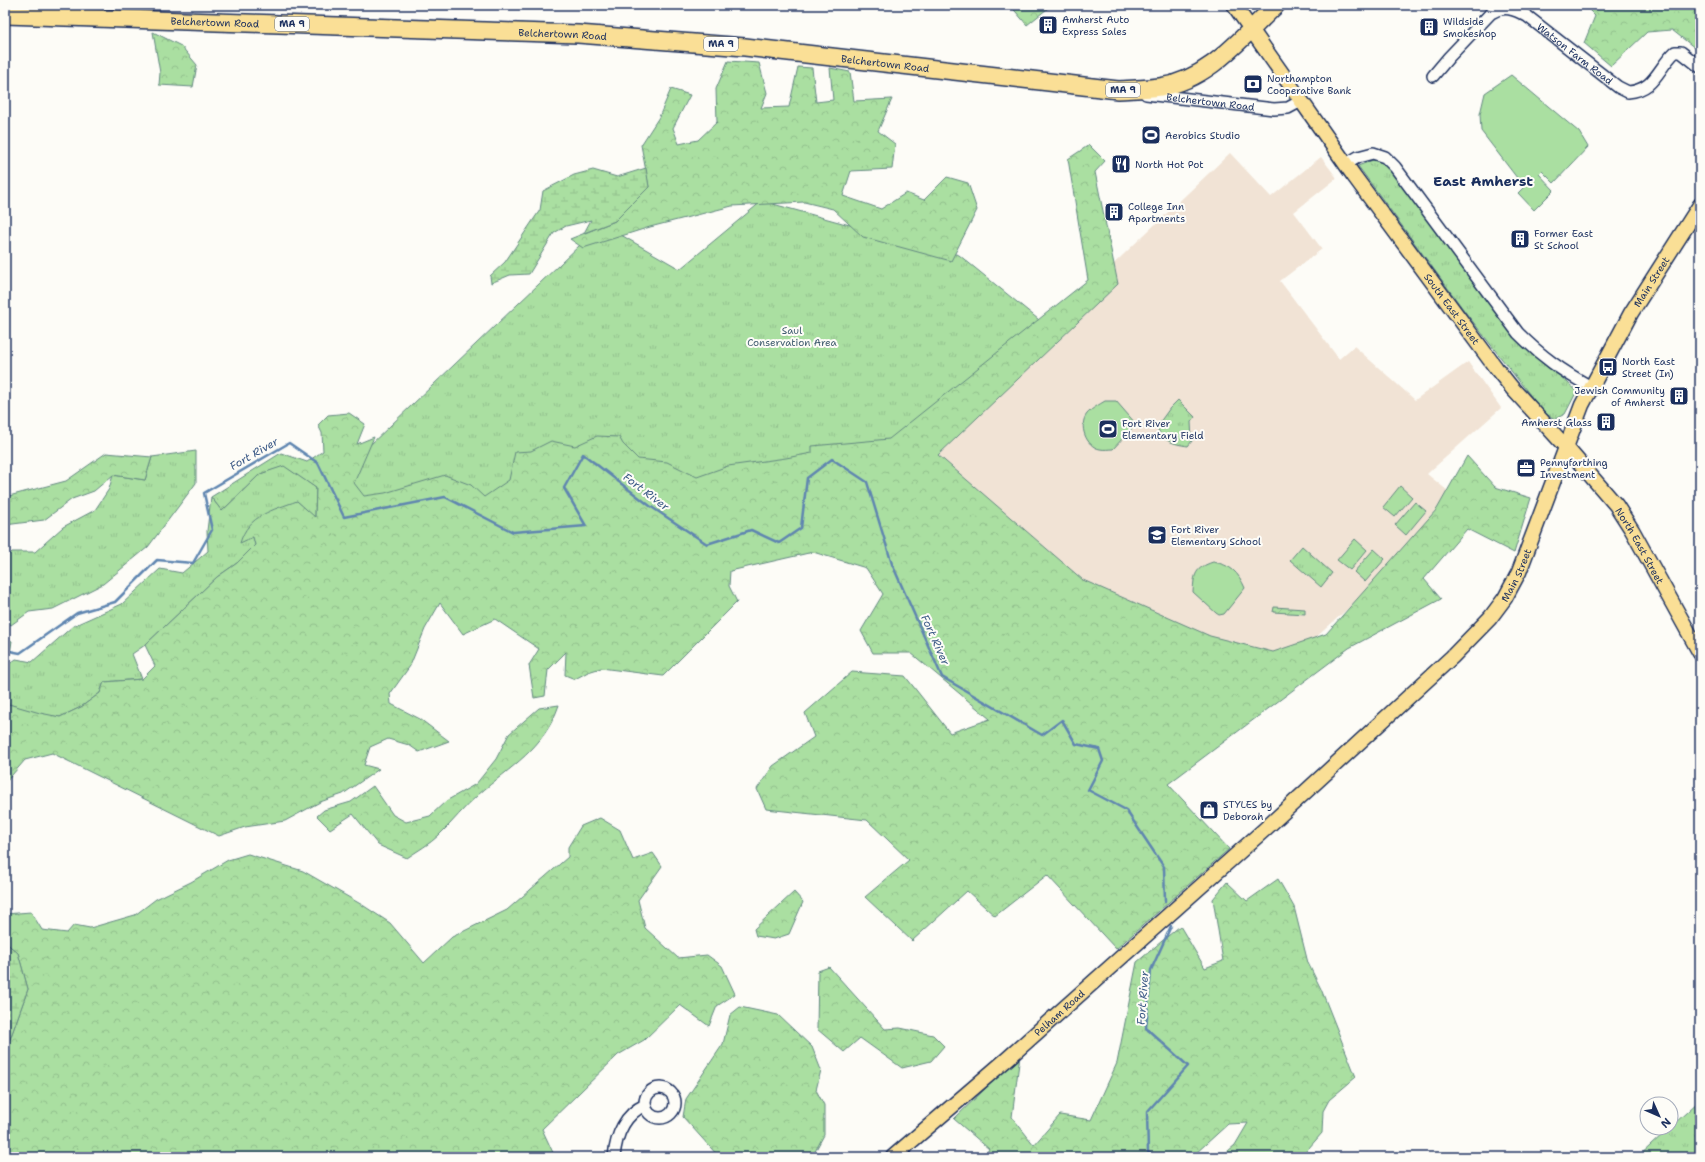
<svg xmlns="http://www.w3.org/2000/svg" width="1705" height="1162" viewBox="0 0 1705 1162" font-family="'Shantell Sans',sans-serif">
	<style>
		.built { fill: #f1e3d5 }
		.grass { fill: url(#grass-tufts); stroke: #628780 }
		.forest { fill: url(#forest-crowns); stroke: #628780 }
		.wetland { fill: url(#wetland-marsh); stroke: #628780 }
		.garden { fill: url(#garden-furrows); stroke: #628780 }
		.pitch { fill: #aadfa1; stroke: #628780 }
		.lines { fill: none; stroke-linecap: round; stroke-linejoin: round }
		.stream { stroke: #5e85b0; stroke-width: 2.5 }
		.minor-casing { stroke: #1b2f5e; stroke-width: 14 }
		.major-casing { stroke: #1b2f5e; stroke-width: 17 }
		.highway-casing { stroke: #1b2f5e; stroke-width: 20 }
		.minor { stroke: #fdfcf7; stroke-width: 11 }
		.major { stroke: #fadf96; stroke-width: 14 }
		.highway { stroke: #fadf96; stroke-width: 17 }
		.labels { text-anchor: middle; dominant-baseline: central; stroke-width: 4; stroke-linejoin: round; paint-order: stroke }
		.shield { fill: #fdfcf7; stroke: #5f6c8c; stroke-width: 1 }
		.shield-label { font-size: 9px; font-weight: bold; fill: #1b2f5e }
		.poi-label { font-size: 10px; fill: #1b2f5e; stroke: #fdfcf7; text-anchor: start }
		.street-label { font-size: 10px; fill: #1b2f5e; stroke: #fdfcf7 }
		.park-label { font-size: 10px; fill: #3f5b6f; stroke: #fdfcf7 }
		.water-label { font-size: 11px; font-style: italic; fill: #3c5a87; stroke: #fdfcf7 }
		.district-label { font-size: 14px; font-weight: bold; fill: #1b2f5e; stroke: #fdfcf7 }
	</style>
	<defs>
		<pattern id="grass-tufts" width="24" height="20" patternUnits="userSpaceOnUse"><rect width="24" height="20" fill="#aadfa1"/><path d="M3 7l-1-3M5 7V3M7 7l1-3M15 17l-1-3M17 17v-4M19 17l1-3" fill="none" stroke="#92c08d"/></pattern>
		<pattern id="forest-crowns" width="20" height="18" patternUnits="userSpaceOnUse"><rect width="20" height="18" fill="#aadfa1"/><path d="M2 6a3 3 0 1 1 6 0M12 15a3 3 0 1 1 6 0" fill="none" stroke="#92c08d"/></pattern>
		<pattern id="wetland-marsh" width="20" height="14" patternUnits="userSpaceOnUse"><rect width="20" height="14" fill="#aadfa1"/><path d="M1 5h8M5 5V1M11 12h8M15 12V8" fill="none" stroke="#92c08d"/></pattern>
		<pattern id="garden-furrows" width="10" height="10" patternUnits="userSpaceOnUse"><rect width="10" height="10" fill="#aadfa1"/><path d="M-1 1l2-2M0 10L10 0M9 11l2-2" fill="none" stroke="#92c08d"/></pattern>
	</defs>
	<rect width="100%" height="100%" fill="#fdfcf7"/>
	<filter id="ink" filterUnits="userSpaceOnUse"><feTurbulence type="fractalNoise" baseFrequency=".025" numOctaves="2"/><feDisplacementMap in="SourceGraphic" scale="8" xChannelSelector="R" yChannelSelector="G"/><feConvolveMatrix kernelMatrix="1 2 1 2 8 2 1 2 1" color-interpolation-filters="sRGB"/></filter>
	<g filter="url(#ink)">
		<!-- built -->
		<polygon class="built" points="1230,153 1271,197 1321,157 1337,178 1294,212 1322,249 1280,281 1339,359 1354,346 1415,400 1468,362 1501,408 1427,474 1464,504 1160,778 1171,901 889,478"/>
		<!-- grass -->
		<g class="grass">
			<polygon points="1373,160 1384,162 1393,169 1542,360 1577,391 1565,414 1555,419 1544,413 1466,313 1358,166"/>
			<polygon points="762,201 959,255 1049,328 930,434 715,476 572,494 354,514 327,486 602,224 680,269"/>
			<path d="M1178 400 1195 417 1191 422 1192 441 1188 446C1174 444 1160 441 1157 426L1170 408Z"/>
			<polygon points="196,451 196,483 148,547 103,584 53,609 29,612 11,625 5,621 5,559 12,552 35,552 63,527 95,510 109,489 113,475 145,480 152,457"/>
			<polygon points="284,465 316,488 315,518 297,501 240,542 253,537 255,545 237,563 217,577 145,645 132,654 142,679 104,682 100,693 81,707 60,717 40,714 5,703 5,665 8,665 16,659 32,662 73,626 122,604 160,569 182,573 208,551 207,531 211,497 222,511 260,474"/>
			<polygon points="1302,546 1332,573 1321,587 1290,560"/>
			<polygon points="1700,1100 1700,1157 1638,1157"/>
		</g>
		<!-- forest -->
		<g class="forest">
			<polygon points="1010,5 1052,5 1027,25"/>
			<polygon points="1584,5 1695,5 1700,9 1700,52 1672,30 1647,32 1611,66 1584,43 1595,16"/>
			<polygon points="153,32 181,46 197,65 193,87 159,85 160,73"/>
			<polygon points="728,61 759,63 767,93 761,108 789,107 798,67 812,68 816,102 833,100 830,68 850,72 854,101 892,99 878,131 895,144 892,169 851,171 843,196 881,209 906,193 924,200 947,177 968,183 977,210 951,261 863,237 833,209 804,202 732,206 650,227 583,248 570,239 615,221 649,187 641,145 659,117 671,89 690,95 673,128 679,144 698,140 717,122 716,89"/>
			<path d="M1089 145 1105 161 1095 172 1118 284 938 455 1083 580 1210 636 1273 652 1326 634 1437 509 1467 456 1495 487 1531 498 1514 553 1467 529 1424 579 1441 599 1349 648 1168 784 1229 849 1116 949 1047 875 995 916 967 891 912 941 865 897 909 860 867 820 766 809 757 789 773 766 814 737 805 713 852 672 905 676 950 733 990 719 911 653H873L861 631 883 594 866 568 813 552 730 571 729 586 737 602 663 676 601 668 588 672 575 679 565 675 566 652 548 670 545 696 534 698 529 665 539 649 495 619 463 634 440 603 425 629 410 666 390 694 391 704 420 719 449 741 419 752 409 745 388 739 370 747 364 765 379 769 343 794 320 802 285 821 245 827 219 836 52 753 25 760 5 783V703L40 713 60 717 81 707 100 693 104 682 142 679 155 666 145 645 217 577 237 563 255 545 253 537 240 543C248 515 273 510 297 501L315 517 316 488 284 466 260 474 222 511 211 497 281 453 307 462 323 451 322 433 318 425 328 415 349 413 365 424 357 444 374 437 354 483 364 496 385 493 445 475 471 485 484 497 509 480 515 452 531 451 551 441 575 446 597 436 619 437 623 444 638 459 667 462 697 477 728 466 786 458 812 453V446L889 439 1088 280 1068 159Z"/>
			<polygon points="106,453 152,457 145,480 113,475 94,491 72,499 44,520 5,525 5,497 66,481"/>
			<polygon points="5,639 12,641 8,665 5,665"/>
			<path d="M559 705C544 749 511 766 478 795 464 807 453 822 439 835 430 844 417 851 407 858L378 845 353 814 330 829 317 816 324 810 351 802 373 786 393 815 406 822 430 816 446 801 476 784 496 759 509 734 539 708Z"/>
			<polygon points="600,818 620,830 633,860 653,853 662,866 638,900 645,928 678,958 707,955 722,966 735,994 717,1006 709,1026 680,1005 644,1040 618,1055 542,1129 555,1157 5,1157 5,1053 28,989 18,953 5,942 5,914 31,912 42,930 67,933 74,925 90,928 135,915 156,899 191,882 228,860 248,854 303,871 364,906 390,923 424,963 452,937 507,910 568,857 568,847 581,826"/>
			<polygon points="1278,879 1294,907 1308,963 1321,989 1356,1077 1329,1100 1323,1111 1322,1133 1301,1157 1221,1157 1235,1145 1248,1123 1228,1124 1195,1154 1195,1157 984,1157 989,1149 954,1119 1020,1055 1012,1117 1034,1145 1060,1115 1091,1120 1117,1063 1137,962 1180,926 1205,968 1223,961 1213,899 1227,882 1247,901"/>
			<polygon points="794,892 803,902 789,934 774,939 756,936 754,929"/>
			<polygon points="829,967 885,1029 900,1028 933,1035 944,1046 931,1061 902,1068 860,1038 844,1052 817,1029 818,971"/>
			<polygon points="740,1007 778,1015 812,1047 821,1070 816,1090 824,1105 824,1135 812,1157 719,1157 683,1117 686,1099 723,1044 730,1015"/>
		</g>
		<!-- wetland -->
		<g class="wetland">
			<polygon points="646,168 649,187 615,221 584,233 591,220 566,226 554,233 529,274 510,275 491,283 490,276 505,262 540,210 543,191 574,175 593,170 617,177"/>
			<polygon points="5,942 18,953 28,989 5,1053"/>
		</g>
		<!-- garden -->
		<polygon class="garden" points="1274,607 1305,609 1305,614 1273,612"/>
		<!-- pitch -->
		<g class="pitch">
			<polygon points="1511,75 1579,132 1588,147 1554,183 1542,171 1539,174 1554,190 1534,210 1518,193 1524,187 1481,131 1480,114 1485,93"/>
			<path d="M1105 401H1116L1136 424 1113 449C1109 449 1104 450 1100 449 1086 447 1078 425 1087 414 1091 409 1100 404 1105 401Z"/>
			<polygon points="1400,486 1412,497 1395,517 1383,507"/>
			<polygon points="1415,502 1426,511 1406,535 1395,525"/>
			<polygon points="1355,539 1367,550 1350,570 1337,560"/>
			<polygon points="1374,549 1385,559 1365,582 1354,572"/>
			<path d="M1213 562C1231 565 1238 572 1245 588L1224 614 1219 615 1216 613 1193 592C1194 574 1195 568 1213 562Z"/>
		</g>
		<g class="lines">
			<!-- stream -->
			<g class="stream">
				<polyline points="5,650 20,653 77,613 115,602 157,560 193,563 212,530 204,493 289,443 318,463 344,517 445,497 513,532 586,526 564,488 583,454 650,506 707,544 751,530 779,543 801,528 807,478 832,459 867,482 892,564 942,677 1042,735 1062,720 1076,744 1099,749 1103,761 1088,790 1126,810 1164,867 1165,901"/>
				<polyline points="1155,1157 1148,1152 1147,1112 1188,1066 1146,1028 1151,970 1171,926"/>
			</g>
			<!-- minor casing -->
			<g class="minor-casing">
				<g id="minor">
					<path id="s1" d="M1433 76 1449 57 1491 13C1504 5 1514 9 1527 16L1618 87 1628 92C1655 90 1657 69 1675 52H1681L1700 67"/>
					<path id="s2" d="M1146 94 1274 109 1288 108 1301 101"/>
					<path d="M1346 164 1358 157 1373 153 1385 157 1395 167 1518 333C1542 357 1562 371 1591 387"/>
					<circle cx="660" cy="1103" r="15"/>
					<path d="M614 1157C616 1135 625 1114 645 1105"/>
				</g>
			</g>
			<!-- major casing -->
			<g class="major-casing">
				<g id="major">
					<path id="s3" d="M1234 5 1354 176 1496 368 1512 388 1566 447 1616 505 1632 530 1700 653"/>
					<path id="s4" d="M893 1157 1006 1060 1264 830 1452 657 1490 618 1505 598 1519 572 1582 405 1631 313 1700 205"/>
				</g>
			</g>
			<!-- highway casing -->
			<g class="highway-casing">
				<g id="highway">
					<path id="s5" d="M5 15 578 34 745 47 1118 90C1132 89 1146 89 1160 87 1209 80 1242 37 1276 5"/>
				</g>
			</g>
			<!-- minor -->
			<use href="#minor" class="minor"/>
			<!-- major -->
			<use href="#major" class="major"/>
			<!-- highway -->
			<use href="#highway" class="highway"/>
		</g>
	</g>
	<!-- icons -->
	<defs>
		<g id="building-square" transform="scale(1)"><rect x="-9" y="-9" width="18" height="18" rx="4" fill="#1b2f5e" stroke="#fdfcf7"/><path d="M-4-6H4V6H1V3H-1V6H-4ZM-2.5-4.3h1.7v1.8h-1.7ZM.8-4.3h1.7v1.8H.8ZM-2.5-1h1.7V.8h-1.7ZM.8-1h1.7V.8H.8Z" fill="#fff"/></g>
		<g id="bank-square" transform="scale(1)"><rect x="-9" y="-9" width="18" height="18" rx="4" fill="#1b2f5e" stroke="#fdfcf7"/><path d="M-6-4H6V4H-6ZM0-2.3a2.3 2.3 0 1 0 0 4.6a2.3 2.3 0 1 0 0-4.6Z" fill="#fff"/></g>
		<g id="stadium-square" transform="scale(1)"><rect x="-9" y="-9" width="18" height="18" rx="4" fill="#1b2f5e" stroke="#fdfcf7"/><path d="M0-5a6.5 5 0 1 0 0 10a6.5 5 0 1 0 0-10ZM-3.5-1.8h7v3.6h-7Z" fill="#fff"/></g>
		<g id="restaurant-square" transform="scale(1)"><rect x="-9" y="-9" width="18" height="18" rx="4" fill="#1b2f5e" stroke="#fdfcf7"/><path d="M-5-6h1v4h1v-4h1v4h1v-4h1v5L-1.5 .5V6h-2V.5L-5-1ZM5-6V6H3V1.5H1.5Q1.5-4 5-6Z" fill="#fff"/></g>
		<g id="bus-square" transform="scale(1)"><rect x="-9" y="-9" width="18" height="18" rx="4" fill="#1b2f5e" stroke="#fdfcf7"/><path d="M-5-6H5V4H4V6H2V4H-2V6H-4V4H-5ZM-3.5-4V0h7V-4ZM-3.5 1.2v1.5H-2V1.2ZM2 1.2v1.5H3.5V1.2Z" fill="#fff"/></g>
		<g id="office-square" transform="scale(1)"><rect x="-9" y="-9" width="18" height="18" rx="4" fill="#1b2f5e" stroke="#fdfcf7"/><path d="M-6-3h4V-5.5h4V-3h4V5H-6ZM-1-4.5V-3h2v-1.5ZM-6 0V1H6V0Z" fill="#fff"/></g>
		<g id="school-square" transform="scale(1)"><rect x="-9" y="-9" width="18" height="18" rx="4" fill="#1b2f5e" stroke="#fdfcf7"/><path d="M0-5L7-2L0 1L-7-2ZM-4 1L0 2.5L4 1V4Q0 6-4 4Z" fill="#fff"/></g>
		<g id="shop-square" transform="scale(1)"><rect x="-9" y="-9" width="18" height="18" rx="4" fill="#1b2f5e" stroke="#fdfcf7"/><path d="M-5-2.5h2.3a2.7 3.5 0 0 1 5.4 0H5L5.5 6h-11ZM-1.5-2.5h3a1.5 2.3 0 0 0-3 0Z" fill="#fff"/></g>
	</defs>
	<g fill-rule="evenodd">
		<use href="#building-square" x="1048" y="25"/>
		<use href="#building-square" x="1429" y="27"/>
		<use href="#bank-square" x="1253" y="84"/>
		<use href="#stadium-square" x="1151" y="135"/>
		<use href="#restaurant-square" x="1121" y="164"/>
		<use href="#building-square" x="1114" y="212"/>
		<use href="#building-square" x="1520" y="239"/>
		<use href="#bus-square" x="1608" y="367"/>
		<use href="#building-square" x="1679" y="396"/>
		<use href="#building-square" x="1606" y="422"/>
		<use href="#stadium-square" x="1108" y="429"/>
		<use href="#office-square" x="1526" y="468"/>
		<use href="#school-square" x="1157" y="535"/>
		<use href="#shop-square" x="1209" y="810"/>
	</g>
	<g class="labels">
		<!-- shield labels -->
		<g class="shield">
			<rect x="275" y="17" width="34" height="14" rx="3"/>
			<rect x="704" y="37" width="34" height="14" rx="3"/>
			<rect x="1106" y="83" width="34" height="14" rx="3"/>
		</g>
		<g class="shield-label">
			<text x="292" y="24">MA 9</text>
			<text x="721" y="44">MA 9</text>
			<text x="1123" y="90">MA 9</text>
		</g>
		<!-- poi labels -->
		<g class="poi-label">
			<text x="1062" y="19">Amherst Auto<tspan x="1062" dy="12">Express Sales</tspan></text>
			<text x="1443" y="21">Wildside<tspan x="1443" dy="12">Smokeshop</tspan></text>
			<text x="1267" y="78">Northampton<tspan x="1267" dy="12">Cooperative Bank</tspan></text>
			<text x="1165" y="135">Aerobics Studio</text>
			<text x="1135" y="164">North Hot Pot</text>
			<text x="1128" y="206">College Inn<tspan x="1128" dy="12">Apartments</tspan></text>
			<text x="1534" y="233">Former East<tspan x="1534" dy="12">St School</tspan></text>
			<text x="1622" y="361">North East<tspan x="1622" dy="12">Street (In)</tspan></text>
			<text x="1665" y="390" text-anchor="end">Jewish Community<tspan x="1665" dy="12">of Amherst</tspan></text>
			<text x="1592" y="422" text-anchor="end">Amherst Glass</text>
			<text x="1122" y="423">Fort River<tspan x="1122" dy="12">Elementary Field</tspan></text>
			<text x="1540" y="462">Pennyfarthing<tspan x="1540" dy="12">Investment</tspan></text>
			<text x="1171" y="529">Fort River<tspan x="1171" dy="12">Elementary School</tspan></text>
			<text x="1223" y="804">STYLES by<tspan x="1223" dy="12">Deborah</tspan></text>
		</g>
		<!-- street labels -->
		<g class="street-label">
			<text stroke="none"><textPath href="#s5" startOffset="210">Belchertown Road</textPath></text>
			<text stroke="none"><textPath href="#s5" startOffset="558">Belchertown Road</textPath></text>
			<text stroke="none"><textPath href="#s1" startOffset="185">Watson Farm Road</textPath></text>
			<text stroke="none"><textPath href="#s5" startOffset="882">Belchertown Road</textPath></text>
			<text stroke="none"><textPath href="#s2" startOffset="65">Belchertown Road</textPath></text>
			<text stroke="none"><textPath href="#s4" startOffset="1179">Main Street</textPath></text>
			<text stroke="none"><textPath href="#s3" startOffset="374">South East Street</textPath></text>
			<text stroke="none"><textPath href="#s3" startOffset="677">North East Street</textPath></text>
			<text stroke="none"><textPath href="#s4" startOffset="855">Main Street</textPath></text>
			<text stroke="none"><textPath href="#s4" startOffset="220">Pelham Road</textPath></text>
		</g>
		<!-- park labels -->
		<g class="park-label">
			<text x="792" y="330">Saul<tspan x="792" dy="12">Conservation Area</tspan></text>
		</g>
		<!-- water labels -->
		<g class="water-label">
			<text transform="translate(254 454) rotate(-30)">Fort River</text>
			<text transform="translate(646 492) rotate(37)">Fort River</text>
			<text transform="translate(935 640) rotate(66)">Fort River</text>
			<text transform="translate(1143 998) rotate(-86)">Fort River</text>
		</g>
		<!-- district labels -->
		<g class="district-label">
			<text x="1483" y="181">East Amherst</text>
		</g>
	</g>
	<!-- margin -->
	<rect width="1705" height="1162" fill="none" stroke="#fdfcf7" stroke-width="20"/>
	<rect x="10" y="10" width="1685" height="1142" fill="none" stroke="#1b2f5e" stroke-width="1.5" filter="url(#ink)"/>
	<!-- north arrow -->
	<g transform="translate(1659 1116) rotate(135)"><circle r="19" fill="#fdfcf7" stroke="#a3aaba"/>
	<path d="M0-3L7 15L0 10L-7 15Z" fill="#1b2f5e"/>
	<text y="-6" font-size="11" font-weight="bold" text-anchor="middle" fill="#1b2f5e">N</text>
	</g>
</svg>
